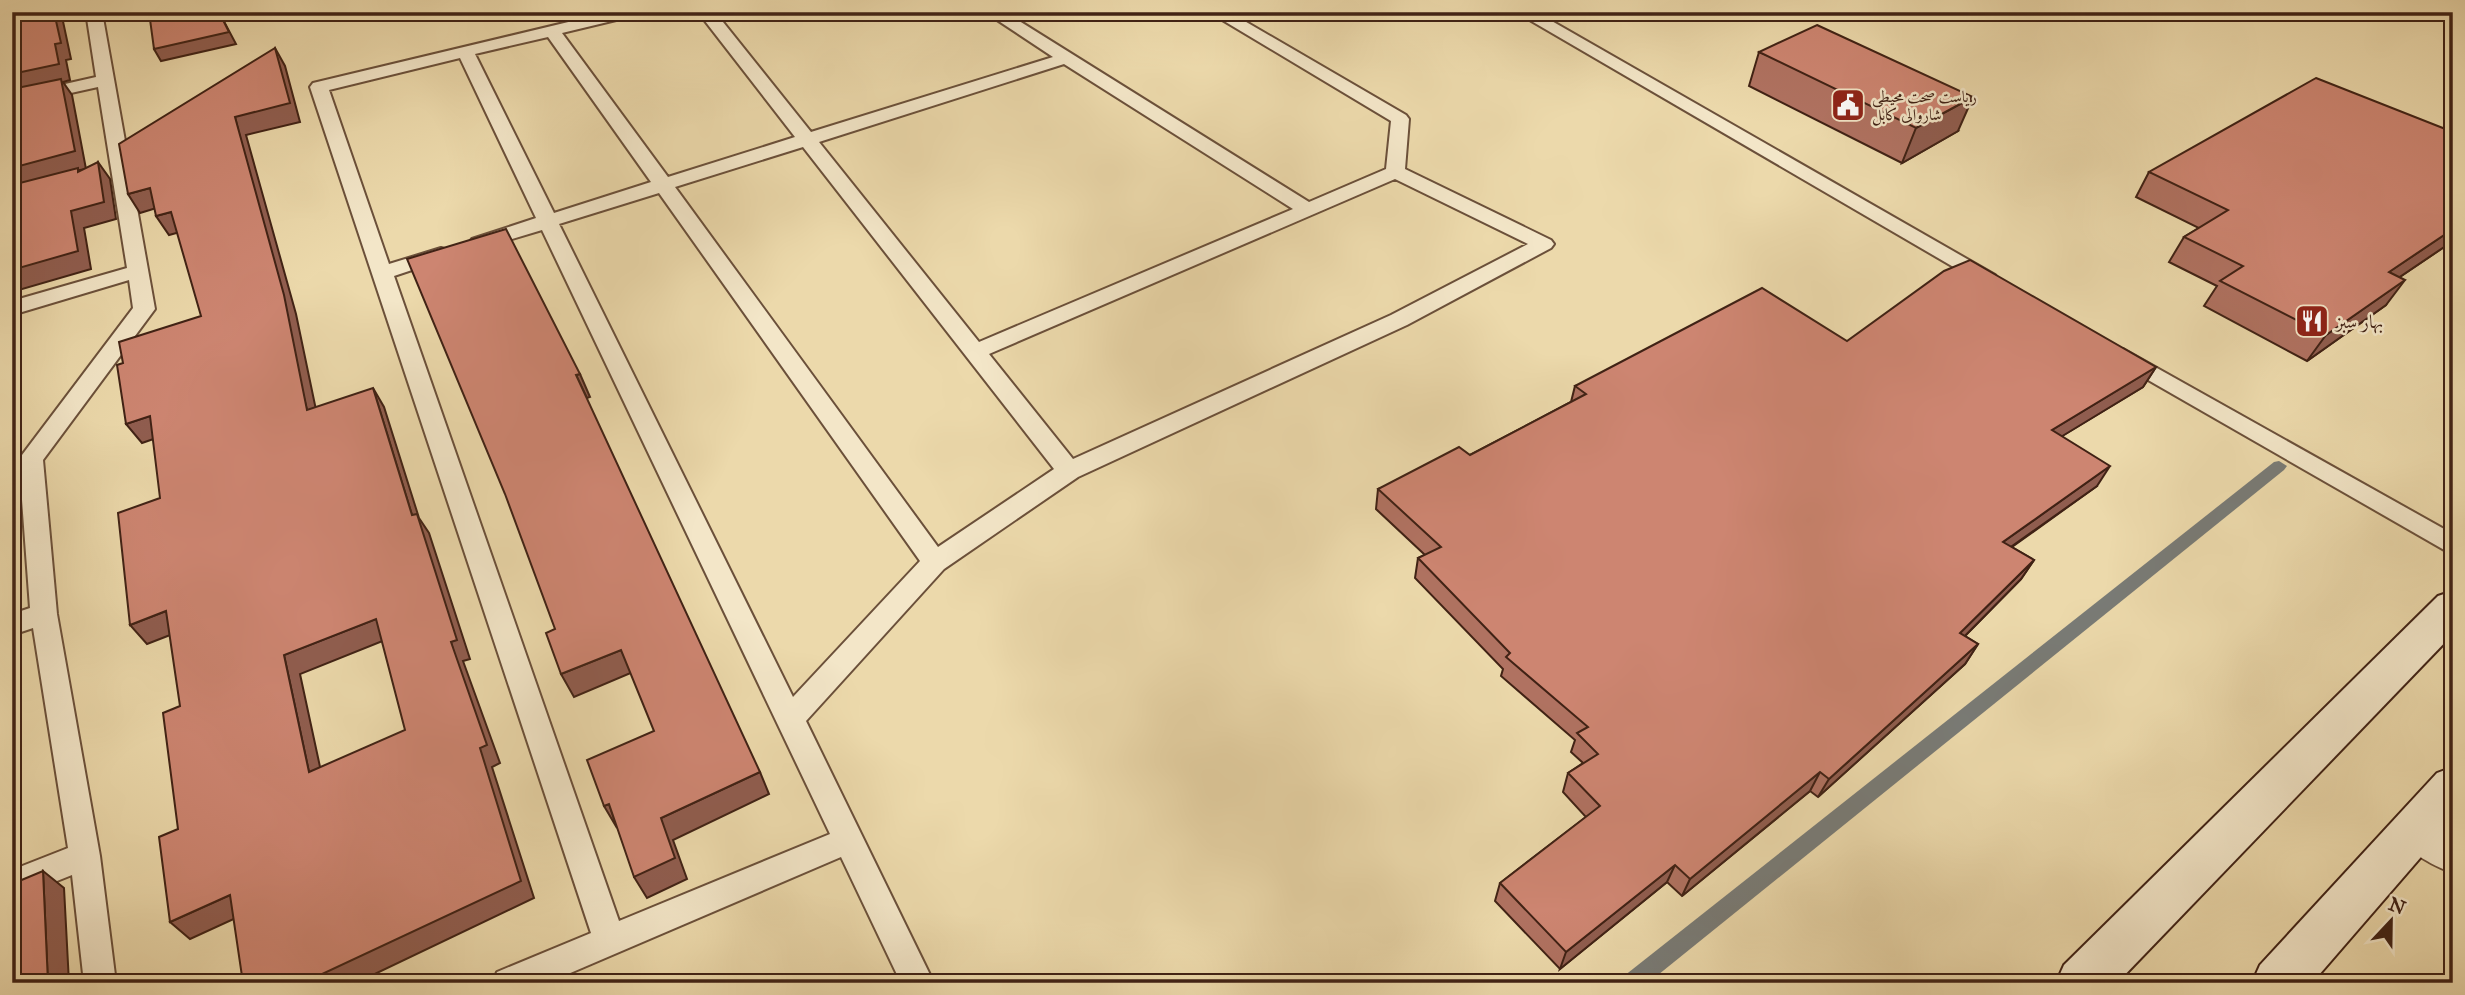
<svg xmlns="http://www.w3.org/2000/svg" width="2465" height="995" viewBox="0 0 2465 995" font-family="'IM FELL Great Primer',Amiri,serif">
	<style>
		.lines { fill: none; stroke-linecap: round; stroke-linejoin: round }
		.stream { fill: #797b76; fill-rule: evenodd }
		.lane-casing { stroke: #6b503a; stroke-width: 4 }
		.street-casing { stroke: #6b503a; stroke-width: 4 }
		.secondary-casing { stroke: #402215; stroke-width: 4 }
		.lane { fill: #f3e6c8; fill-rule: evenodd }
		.street { fill: #f3e6c8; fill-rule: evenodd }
		.secondary { fill: #f3e6c8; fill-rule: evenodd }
		.wall { fill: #b07261; stroke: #402215; stroke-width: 2 }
		.shaded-wall { fill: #905d4f; stroke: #402215; stroke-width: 2 }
		.building { fill: #cd8571; stroke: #402215; stroke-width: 2; fill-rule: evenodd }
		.labels { text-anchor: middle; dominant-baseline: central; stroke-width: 5; stroke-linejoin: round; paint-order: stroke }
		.far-poi-label { font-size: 16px; fill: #402215; stroke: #f3e6c8; text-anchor: start }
		.poi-label { font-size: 19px; fill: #402215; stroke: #f3e6c8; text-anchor: start }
	</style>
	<rect width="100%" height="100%" fill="#ecd9ab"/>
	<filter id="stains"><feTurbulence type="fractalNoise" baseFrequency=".00286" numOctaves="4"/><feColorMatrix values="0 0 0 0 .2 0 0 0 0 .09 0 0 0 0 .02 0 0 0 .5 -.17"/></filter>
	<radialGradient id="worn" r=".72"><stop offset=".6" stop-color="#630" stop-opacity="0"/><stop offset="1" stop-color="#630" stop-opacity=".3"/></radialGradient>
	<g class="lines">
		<!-- stream -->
		<polygon class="stream" points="2279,461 2287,466 2284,470 1648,983 1621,983 1624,976 2274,462"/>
		<!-- lane casing -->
		<g class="lane-casing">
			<g id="lane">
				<polygon points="86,12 102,12 155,309 43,460 57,614 100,856 116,983 84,983 72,875 12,899 12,870 68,848 33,628 12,635 12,614 30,608 19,459 133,308 129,280 12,315 12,301 127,268 98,87 12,106 12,96 96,77"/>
				<path d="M610 12H639L637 15 562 33 668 177 795 137 698 12H715L811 132 1053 57 985 12H1005L1309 202 1386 169 1391 121 1209 12H1229L1406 115 1409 119 1405 169 1551 240 1554 244 1551 248 1407 325 1078 477 944 569 806 721 934 983H901L841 857 547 983H493L497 972 591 933 310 87 313 83ZM548 37 651 182 554 213 475 54ZM460 58 536 218 472 239 469 243 472 247 479 249 542 230 830 834 619 921 394 276 448 258 451 254 448 250 441 248 389 264 329 90ZM1064 64 1293 209 979 342 819 142ZM803 147 1054 469 938 547 675 187ZM1395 179 1528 244 1391 315 1073 459 989 354ZM659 193 920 561 793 697 559 224Z"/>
				<polygon points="1516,12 1536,12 1995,275 1998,279 1995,283 1981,283"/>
				<polygon points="2123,349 2453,534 2453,555 2115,361 2112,356 2115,351"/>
			</g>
		</g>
		<!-- street casing -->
		<g class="street-casing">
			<path id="street" d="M2418 807 2435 813 2453 825V873C2429 864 2405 851 2394 828L2401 813Z"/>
		</g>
		<!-- secondary casing -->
		<g class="secondary-casing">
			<g id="secondary">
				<polygon points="2453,591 2453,634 2117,983 2056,983 2064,965 2438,596"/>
				<polygon points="2453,767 2453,820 2312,983 2252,983 2260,965 2437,773"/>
			</g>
		</g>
		<!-- lane -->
		<use href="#lane" class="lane"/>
		<!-- street -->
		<use href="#street" class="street"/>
		<!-- secondary -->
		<use href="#secondary" class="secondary"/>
	</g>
	<!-- wall -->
	<g class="wall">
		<polygon points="1759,52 1958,131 1902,163 1749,86"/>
		<polygon points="2149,172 2453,241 2400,277 2386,305 2307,361 2204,306 2217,286 2169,262 2184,237 2199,228 2136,197"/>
		<polygon points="1847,341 2156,367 2143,387 2062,436 2097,486 2012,547 2034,560 2021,579 1965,636 1978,644 1965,664 1818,797 1810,791 1682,896 1667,882 1560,969 1495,901 1500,883 1586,817 1563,792 1568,773 1583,763 1571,752 1575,740 1501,676 1503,669 1415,578 1418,558 1425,555 1376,509 1378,489 1470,455 1571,402 1575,386"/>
	</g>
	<!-- shaded-wall -->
	<g class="shaded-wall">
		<polygon points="54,12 61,12 71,59 66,60 70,80 63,82 72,95 86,169 80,170 90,185 12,188 12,74"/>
		<polygon points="219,12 236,44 161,61 154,49"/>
		<polygon points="584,12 599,12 585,15"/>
		<polygon points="275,48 285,66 300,122 246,135 296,314 320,429 307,410 235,117"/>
		<polygon points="1973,97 1958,131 1902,163 1916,128"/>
		<polygon points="98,162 110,179 116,219 84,228 91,269 12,292 12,270 71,211"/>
		<polygon points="150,188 163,206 140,213 128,194"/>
		<polygon points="171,212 184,231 169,235 156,216"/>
		<polygon points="2453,229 2453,241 2370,297 2389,272"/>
		<polygon points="2405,280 2386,305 2307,361 2326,335"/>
		<polygon points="2156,367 2143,387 2041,449 2052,430"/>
		<polygon points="580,374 590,397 587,398 576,375"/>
		<polygon points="373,388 384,407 419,518 429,533 470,659 463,661 500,763 492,767 534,898 356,983 303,983 480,748 451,642"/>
		<polygon points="150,416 165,435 142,443 126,424"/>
		<polygon points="2110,466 2097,486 1991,561 2003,542"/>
		<polygon points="2034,560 2021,579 1949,652 1960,633"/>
		<polygon points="166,611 183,630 147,644 130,625"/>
		<polygon points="376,619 390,638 300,674 325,790 309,772 284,655"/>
		<polygon points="1978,644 1965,664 1818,797 1829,779"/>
		<polygon points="621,650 633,672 574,697 561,674"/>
		<polygon points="760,772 769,794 673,840 687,879 647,898 634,877 661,818"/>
		<polygon points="1820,772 1810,791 1682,896 1690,879"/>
		<polygon points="609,804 617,828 604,806"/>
		<polygon points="1675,865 1667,882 1560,969 1566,952"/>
		<polygon points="43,871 64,888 69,983 48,983"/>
		<polygon points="230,895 249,912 190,939 170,922"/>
	</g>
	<!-- building -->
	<g class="building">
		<polygon points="12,12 54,12 61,43 55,44 59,64 12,74"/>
		<polygon points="149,12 219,12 229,32 154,49"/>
		<polygon points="1817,25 1973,97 1916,128 1759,52"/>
		<path d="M275 48 290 103 235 117 284 295 307 410 373 388 412 515 417 514 457 640 451 642 487 745 480 748 521 881 303 983H243L230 895 170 922 159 837 178 829 163 713 180 706 166 611 130 625 118 513 160 498 150 416 126 424 117 365 123 363 119 342 201 316 171 212 156 216 150 188 128 194 119 144ZM376 619 405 730 309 772 284 655Z"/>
		<polygon points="2316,78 2453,132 2453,229 2389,272 2405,280 2326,335 2220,281 2243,266 2184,237 2228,210 2149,172"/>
		<polygon points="61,79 75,151 12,168 12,89"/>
		<polygon points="98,162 104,202 71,211 78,251 12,270 12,185 78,168 78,172"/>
		<polygon points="506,229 580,374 576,375 760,772 661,818 675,858 634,877 609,804 604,806 587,760 654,731 621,650 561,674 546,633 555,629 505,494 407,259"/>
		<polygon points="1970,260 2156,367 2052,430 2110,466 2003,542 2034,560 1960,633 1978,644 1829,779 1820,772 1690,879 1675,865 1566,952 1500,883 1600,806 1568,773 1598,754 1577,733 1588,727 1506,657 1510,653 1418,558 1441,547 1378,489 1459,447 1470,455 1586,394 1575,386 1762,288 1847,341 1944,271"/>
		<polygon points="43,871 48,983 12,983 12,884"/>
	</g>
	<!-- icons -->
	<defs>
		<g id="civic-square" transform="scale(1.75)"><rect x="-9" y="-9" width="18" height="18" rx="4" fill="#8f2418" stroke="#f3e6c8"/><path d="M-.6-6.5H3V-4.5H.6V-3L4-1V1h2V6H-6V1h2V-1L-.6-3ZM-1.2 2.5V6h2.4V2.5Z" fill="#fff"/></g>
		<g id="restaurant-square" transform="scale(1.75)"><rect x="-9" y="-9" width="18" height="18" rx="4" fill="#8f2418" stroke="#f3e6c8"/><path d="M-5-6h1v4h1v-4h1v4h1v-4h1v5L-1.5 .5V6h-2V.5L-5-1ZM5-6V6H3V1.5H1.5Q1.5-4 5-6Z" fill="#fff"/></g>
	</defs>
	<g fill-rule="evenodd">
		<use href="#civic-square" x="1848" y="105"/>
		<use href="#restaurant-square" x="2312" y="321"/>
	</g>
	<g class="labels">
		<!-- far-poi labels -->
		<g class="far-poi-label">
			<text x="1872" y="96">ریاست صحت محیطی<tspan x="1872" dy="18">شاروالی کابل</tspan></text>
		</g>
		<!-- poi labels -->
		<g class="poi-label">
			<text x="2336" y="321">بهار سبز</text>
		</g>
	</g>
	<!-- margin -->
	<rect width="2465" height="995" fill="none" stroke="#ecd9ab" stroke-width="42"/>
	<rect x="14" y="14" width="2437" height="967" fill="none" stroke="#402215" stroke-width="3.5"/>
	<rect x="21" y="21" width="2423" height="953" fill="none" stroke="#402215" stroke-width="2"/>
	<!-- north arrow -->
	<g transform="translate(2391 921) rotate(22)" stroke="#f3e6c8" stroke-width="5" paint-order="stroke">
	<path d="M0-5L12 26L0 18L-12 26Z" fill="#402215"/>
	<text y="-10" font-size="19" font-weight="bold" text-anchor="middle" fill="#402215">N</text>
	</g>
	<rect width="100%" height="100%" filter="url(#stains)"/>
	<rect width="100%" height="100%" fill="url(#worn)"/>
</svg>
